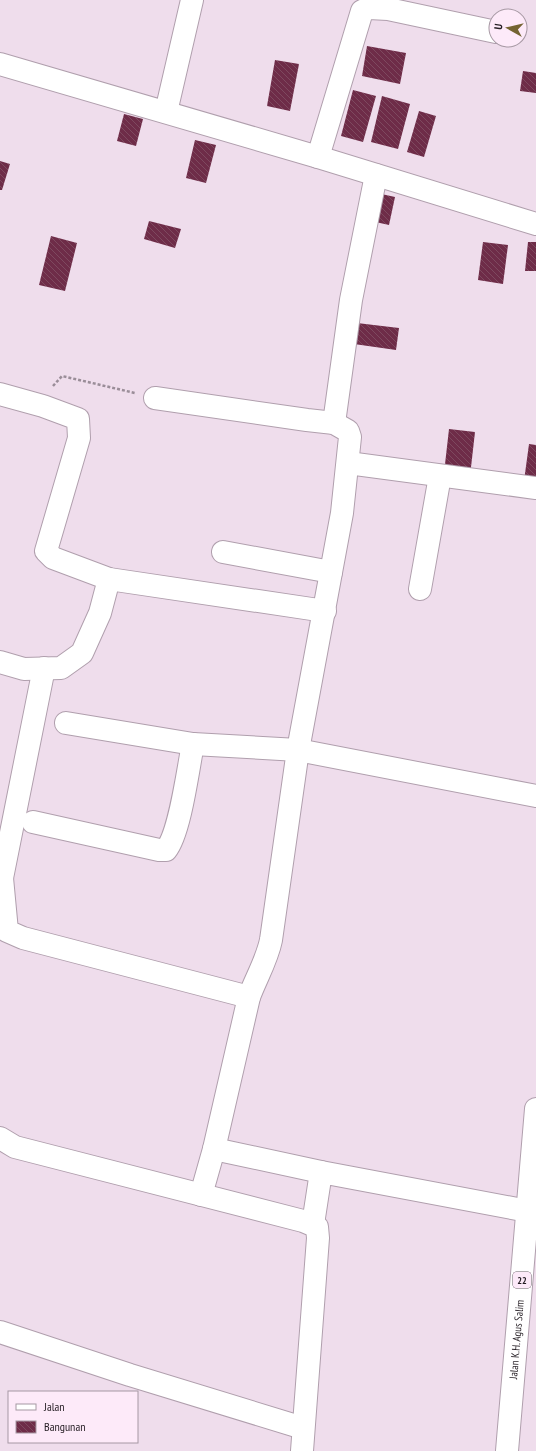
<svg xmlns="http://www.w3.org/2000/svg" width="536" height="1451" viewBox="0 0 536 1451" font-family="'PT Sans Narrow',sans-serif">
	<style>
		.building { fill: url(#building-back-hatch) }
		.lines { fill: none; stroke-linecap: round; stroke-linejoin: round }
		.minor-casing { stroke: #b09fad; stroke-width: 24 }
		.highway-casing { stroke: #b09fad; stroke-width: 24 }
		.path { stroke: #9a8d98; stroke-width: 2.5; stroke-dasharray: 3 2; stroke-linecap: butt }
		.minor { stroke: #fff; stroke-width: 22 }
		.highway { stroke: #fff; stroke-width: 22 }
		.labels { text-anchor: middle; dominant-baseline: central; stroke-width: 4; stroke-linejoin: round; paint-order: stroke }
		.shield { fill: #fdeaf9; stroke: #655a63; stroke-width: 1 }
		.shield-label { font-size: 10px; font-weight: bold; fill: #241d23 }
		.street-label { font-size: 11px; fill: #241d23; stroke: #fdeaf9 }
	</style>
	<defs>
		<pattern id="building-back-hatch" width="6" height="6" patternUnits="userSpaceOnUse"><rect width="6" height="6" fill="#6e2c48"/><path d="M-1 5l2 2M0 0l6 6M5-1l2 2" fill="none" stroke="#7e495f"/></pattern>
	</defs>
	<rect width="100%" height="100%" fill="#efddec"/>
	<!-- building -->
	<g class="building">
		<polygon points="367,46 406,53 400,84 362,76"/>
		<polygon points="275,60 299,64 290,111 267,106"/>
		<polygon points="523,71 536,73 536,93 520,91"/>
		<polygon points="353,90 376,96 363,142 341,136"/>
		<polygon points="382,96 410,104 398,149 371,142"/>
		<polygon points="419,111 436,116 424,157 407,152"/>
		<polygon points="124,114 143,119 136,146 117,141"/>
		<polygon points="195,140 216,145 206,183 186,178"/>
		<polygon points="0,161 10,164 2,190 0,190"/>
		<polygon points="377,193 395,197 389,225 371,221"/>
		<polygon points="149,221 181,229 175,248 144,239"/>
		<polygon points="51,236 77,243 65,291 39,285"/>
		<polygon points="483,242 508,245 503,284 478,280"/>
		<polygon points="528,242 536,242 536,271 525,271"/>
		<polygon points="357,323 399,328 396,350 354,344"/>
		<polygon points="449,429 475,432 470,476 444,473"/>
		<polygon points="529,444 536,445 536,482 524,481"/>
	</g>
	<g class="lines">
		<!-- minor casing -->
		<g class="minor-casing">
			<g id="minor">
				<polyline points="0,64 318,157 536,224"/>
				<polyline points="166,112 192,0"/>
				<polyline points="318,157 362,11 369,8 388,9 496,32"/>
				<polyline points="0,394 43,406 78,419 79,438 46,551 53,558 109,579 325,611"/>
				<path d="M155 398 307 420 334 423 348 431 350 437 342 513 298 750 271 940C267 960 256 978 249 997L214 1149 201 1195"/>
				<polyline points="334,423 351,300 376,175"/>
				<polyline points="348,463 536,488"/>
				<polyline points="223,552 331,572"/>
				<polyline points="420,589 440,476"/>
				<polyline points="0,662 24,669 61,668 82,653 100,613 109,579"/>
				<polyline points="66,723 193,744 298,750 536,796"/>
				<path d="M33 822 159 850H166C180 833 188 769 193 744"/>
				<polyline points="0,878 2,878 44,668"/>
				<polyline points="2,878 7,931 23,938 249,997"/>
				<polyline points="0,1138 15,1147 303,1221 317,1227 318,1238 302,1451"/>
				<polyline points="214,1149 321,1172"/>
				<polyline points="313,1224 321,1172 528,1211"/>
				<polyline points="0,1332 130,1375 303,1428"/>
			</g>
		</g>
		<!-- highway casing -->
		<g class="highway-casing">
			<g id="highway">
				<path id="s1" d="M507 1451 536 1109"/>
			</g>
		</g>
		<!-- path -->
		<polyline class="path" points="53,386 62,376 135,393"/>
		<!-- minor -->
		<use href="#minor" class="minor"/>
		<!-- highway -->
		<use href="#highway" class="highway"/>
	</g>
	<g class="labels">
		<!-- shield labels -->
		<rect class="shield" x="513" y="1272" width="18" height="16" rx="3"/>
		<g class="shield-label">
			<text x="522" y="1280">22</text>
		</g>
		<!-- street labels -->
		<g class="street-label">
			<text stroke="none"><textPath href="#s1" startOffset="112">Jalan K.H. Agus Salim</textPath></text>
		</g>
	</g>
	<!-- legend -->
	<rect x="8" y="1391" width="130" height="52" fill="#fdeaf9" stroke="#a698a3"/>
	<rect x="16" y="1404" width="20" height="6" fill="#ffffff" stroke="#a698a3"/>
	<text x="44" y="1411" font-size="12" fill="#241d23">Jalan</text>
	<rect x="16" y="1421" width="20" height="12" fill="url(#building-back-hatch)" stroke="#a698a3"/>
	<text x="44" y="1431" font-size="12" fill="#241d23">Bangunan</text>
	<!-- north arrow -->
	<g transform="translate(508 28) rotate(278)"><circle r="19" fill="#fdeaf9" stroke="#a698a3"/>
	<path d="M0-3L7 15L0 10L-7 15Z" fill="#746432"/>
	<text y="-6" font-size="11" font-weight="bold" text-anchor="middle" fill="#241d23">U</text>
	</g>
</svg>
